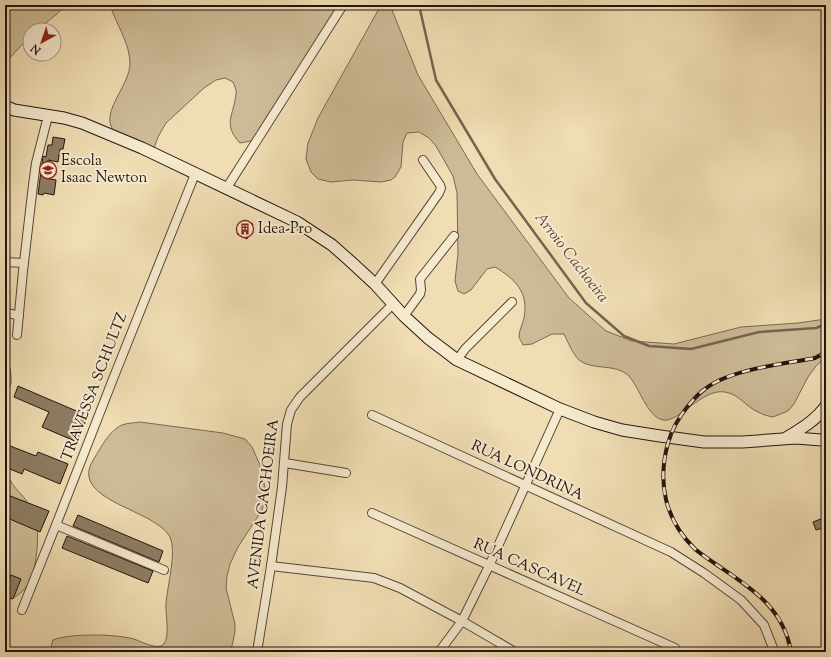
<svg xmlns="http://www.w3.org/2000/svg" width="831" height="657" viewBox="0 0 831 657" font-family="'Sorts Mill Goudy',serif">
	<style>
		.green { fill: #cdbb97; stroke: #786853 }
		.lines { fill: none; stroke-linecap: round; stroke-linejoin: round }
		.stream { stroke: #746450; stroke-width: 2.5 }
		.building { fill: #8d7d64; stroke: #22140f }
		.street-casing { stroke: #564638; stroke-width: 10 }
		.secondary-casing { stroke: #22140f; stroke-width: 13 }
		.street { stroke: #f5e9ce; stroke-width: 8 }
		.secondary { stroke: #f5e9ce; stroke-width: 11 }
		.rail-casing { stroke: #22140f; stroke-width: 4 }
		.rail { stroke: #f5e9ce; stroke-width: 2.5; stroke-dasharray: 8; stroke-linecap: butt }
		.labels { text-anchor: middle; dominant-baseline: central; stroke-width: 4; stroke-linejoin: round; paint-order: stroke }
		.poi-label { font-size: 15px; fill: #22140f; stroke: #f5e9ce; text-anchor: start }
		.street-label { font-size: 15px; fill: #22140f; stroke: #f5e9ce }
		.water-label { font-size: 16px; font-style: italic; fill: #58493a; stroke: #f5e9ce }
	</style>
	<rect width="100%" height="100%" fill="#f0ddb3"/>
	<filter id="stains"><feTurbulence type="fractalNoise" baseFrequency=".005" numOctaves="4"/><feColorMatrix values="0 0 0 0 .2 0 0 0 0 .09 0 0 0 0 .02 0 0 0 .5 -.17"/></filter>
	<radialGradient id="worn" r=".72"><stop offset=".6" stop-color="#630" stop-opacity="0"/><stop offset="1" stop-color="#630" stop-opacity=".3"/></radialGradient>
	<!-- green -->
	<g class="green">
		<polygon points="5,5 65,5 58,13 37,30 30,30 30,36 5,63"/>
		<path d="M110 5H342L259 132 251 141 240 143C222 124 234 115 236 94 237 90 234 85 233 82L225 78 216 80 204 88 166 123 158 137 154 148 113 130C112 128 110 124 110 122 108 104 129 84 130 64 130 43 116 24 110 5Z"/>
		<path d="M381 5H390L418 75 477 174 569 298 606 331 632 341 674 344 741 327 798 323 826 319V357L816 366 808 377 794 404 788 411 773 417C768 416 763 415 758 412 746 407 739 394 725 392 702 388 679 423 663 420 647 417 639 386 628 375 614 363 593 371 579 360 572 353 568 342 564 334H552L532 344 523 345C522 342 519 339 519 336 519 331 523 323 524 318 529 292 515 279 495 267L487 269 471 290 464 294 458 291 455 281 458 253 457 193 453 176 436 146 429 138 419 132 407 133 403 142 401 167 395 177 391 180 381 182 353 180 331 182 318 179 311 172 306 159 308 143 318 118Z"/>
		<path d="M5 354C9 363 12 373 11 383 9 390 6 397 5 404 4 417 9 428 10 440 10 449 6 459 7 468 8 486 22 492 30 506 33 511 37 520 37 526 39 541 36 574 27 586 21 594 15 598 5 601Z"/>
		<path d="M140 422 223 433 245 439 252 447 260 465 265 488V499L262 510 238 547 230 564 227 576 226 588 235 624V632L232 646 228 652H56L51 646 53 640C70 633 116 634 134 639 140 641 157 650 163 645 171 637 165 614 166 604 167 587 177 552 170 537 157 513 94 504 89 477 87 468 94 459 98 452 104 442 111 430 122 425 127 423 134 423 140 422Z"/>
	</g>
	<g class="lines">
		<!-- stream -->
		<polyline class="stream" points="419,5 436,80 495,179 586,303 624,336 649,346 691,349 759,332 816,328 826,324"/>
	</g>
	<!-- building -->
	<g class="building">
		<polygon points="53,137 65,139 63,149 60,149 58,162 48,160 45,178 56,180 54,195 44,193 43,195 38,194 43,156 46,157 48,145 52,145"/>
		<polygon points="244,220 253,224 247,239 237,234"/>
		<polygon points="18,386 88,416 77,442 42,427 49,412 14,397"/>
		<polygon points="5,444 36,456 38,452 68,464 60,484 24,469 22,474 5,467"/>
		<polygon points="5,494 49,511 40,532 5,517"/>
		<polygon points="78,515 163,551 159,562 73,526"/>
		<polygon points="826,517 826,527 816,530 813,522"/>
		<polygon points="67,536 153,571 148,583 62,548"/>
		<polygon points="11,575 21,579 13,599 5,596 5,590"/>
	</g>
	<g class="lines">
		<!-- street casing -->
		<g class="street-casing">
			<g id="street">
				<polyline points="226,189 343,5"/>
				<polyline points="5,262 24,263"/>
				<polyline points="375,284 439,193 441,188 440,185 423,160"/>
				<polyline points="5,312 19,316"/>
				<polyline points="404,316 420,294 421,290 420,279 454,236"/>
				<polyline points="17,335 23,271 33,185 36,163 48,116"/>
				<polyline points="457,360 465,349 512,302"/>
				<polyline points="372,415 671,552 704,573 741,600 764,625 773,648 772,652"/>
				<polyline points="285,463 346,473"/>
				<polyline points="372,513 675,648"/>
				<polyline points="56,525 164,570"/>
				<polyline points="271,566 374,578 400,588 462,621 515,652"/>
				<polyline points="22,610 56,525 113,379 195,174"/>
				<polyline points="257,652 271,566 282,487 287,424 291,410 300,397 393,304"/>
				<polyline points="439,652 462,621 489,566 560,409"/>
			</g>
		</g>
		<!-- secondary casing -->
		<g class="secondary-casing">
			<g id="secondary">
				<polyline points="5,106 14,110 64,118 82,123 142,148 297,222 332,245 349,260 375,284 404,316 428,338 457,360 560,409 594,422 622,430 660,436 704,442 743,442 796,438 821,440"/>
				<path d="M786 438C801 429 816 420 826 406"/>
			</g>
		</g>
		<!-- street -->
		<use href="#street" class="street"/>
		<!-- secondary -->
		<use href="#secondary" class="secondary"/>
		<!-- rail casing -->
		<g class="rail-casing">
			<path id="rail" d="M791 652C784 608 751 588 717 565 710 560 702 555 695 549 665 520 657 483 668 443 672 429 679 417 688 406 693 400 699 393 705 389 730 369 784 364 815 358L826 352"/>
		</g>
		<!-- rail -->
		<use href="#rail" class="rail"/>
	</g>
	<!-- icons -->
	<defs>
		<g id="school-ring" transform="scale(0.9)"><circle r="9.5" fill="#f5e9ce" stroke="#8f2418" stroke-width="1.5"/><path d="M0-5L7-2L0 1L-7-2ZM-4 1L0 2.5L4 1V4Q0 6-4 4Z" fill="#8f2418"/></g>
		<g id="building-ring" transform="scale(0.9)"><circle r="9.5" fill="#f5e9ce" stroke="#8f2418" stroke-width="1.5"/><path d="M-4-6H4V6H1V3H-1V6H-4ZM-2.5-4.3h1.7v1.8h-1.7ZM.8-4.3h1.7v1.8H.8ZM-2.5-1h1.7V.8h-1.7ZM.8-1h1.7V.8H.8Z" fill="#8f2418"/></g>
	</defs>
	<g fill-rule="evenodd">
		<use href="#school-ring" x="48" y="170"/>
		<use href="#building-ring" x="245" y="229"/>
	</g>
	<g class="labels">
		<!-- poi labels -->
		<g class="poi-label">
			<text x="61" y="161">Escola<tspan x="61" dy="17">Isaac Newton</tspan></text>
			<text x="258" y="229">Idea-Pro</text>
		</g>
		<!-- street labels -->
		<g class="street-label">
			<text transform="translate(95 387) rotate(-69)">TRAVESSA SCHULTZ</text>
			<text transform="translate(527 471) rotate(25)">RUA LONDRINA</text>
			<text transform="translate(264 504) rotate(-83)">AVENIDA CACHOEIRA</text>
			<text transform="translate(529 568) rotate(24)">RUA CASCAVEL</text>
		</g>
		<!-- water labels -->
		<g class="water-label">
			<text transform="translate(571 258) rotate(52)">Arroio Cachoeira</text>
		</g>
	</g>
	<!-- margin -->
	<rect width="831" height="657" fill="none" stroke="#f0ddb3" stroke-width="20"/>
	<rect x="6" y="6" width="819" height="645" fill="none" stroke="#22140f" stroke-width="2"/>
	<rect x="10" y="10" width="811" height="637" fill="none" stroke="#22140f"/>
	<!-- north arrow -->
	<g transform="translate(42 42) rotate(220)"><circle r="19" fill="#f5e9ce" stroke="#a19482"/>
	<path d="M0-3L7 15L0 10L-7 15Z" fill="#8f2418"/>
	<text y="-6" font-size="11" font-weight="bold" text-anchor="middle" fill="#22140f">N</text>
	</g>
	<rect width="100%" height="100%" filter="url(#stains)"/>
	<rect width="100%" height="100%" fill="url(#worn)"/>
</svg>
